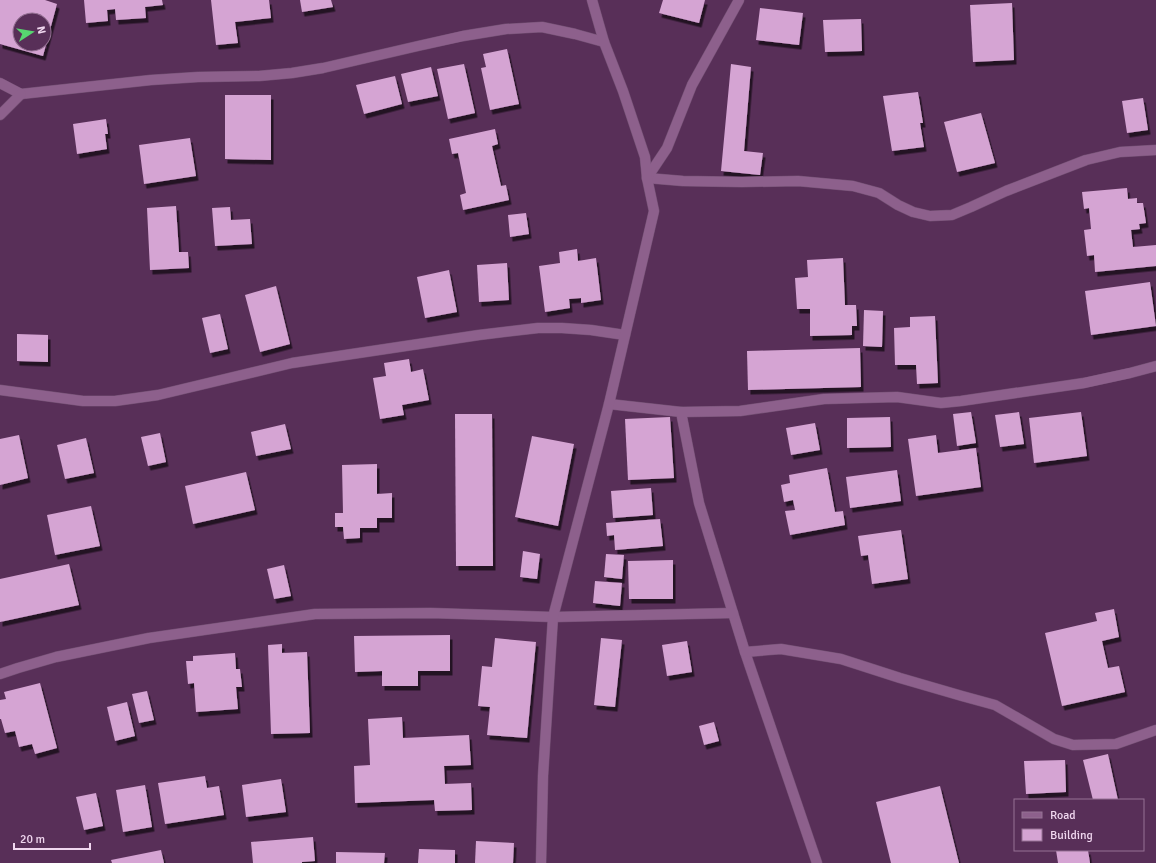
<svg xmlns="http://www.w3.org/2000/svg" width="1156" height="863" viewBox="0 0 1156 863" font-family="Signika,sans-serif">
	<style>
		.building { fill: #d5a4d3; fill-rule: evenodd; filter: url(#shadow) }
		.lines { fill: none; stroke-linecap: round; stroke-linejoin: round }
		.minor-casing { stroke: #724f72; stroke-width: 11 }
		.minor { stroke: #8d608c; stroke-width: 10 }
	</style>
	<defs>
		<filter id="shadow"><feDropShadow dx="2.5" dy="4.5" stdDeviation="0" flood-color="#0009"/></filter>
	</defs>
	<rect width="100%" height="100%" fill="#582f58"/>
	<!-- building -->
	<g class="building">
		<path d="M0 0H45L57 4 43 56 0 44ZM20 20H44V44H20Z"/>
		<polygon points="84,0 162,0 163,5 145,7 146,18 116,20 115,9 107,10 108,21 86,23"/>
		<polygon points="211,0 269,0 271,18 235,22 238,43 216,45"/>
		<polygon points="300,0 331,0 333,7 302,12"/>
		<polygon points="663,0 705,0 699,23 659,13"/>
		<polygon points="1012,3 1014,60 973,62 970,5"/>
		<polygon points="760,8 803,13 799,45 756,40"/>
		<polygon points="861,19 862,51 825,52 823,20"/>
		<polygon points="507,49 519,104 490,110 481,68 486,67 483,54"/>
		<polygon points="464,64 475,113 448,119 437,69"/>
		<polygon points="731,64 751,67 744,151 763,153 760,175 721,171"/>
		<polygon points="431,67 438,96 408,102 401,74"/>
		<polygon points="395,76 402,104 364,114 356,85"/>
		<polygon points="918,92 923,123 920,123 924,147 892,151 883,96"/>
		<polygon points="225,95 271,95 271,160 225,159"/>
		<polygon points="1143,98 1148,130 1127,133 1122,101"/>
		<polygon points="981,113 995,163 957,172 944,122"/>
		<polygon points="106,119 108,134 105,134 107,149 77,154 73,124"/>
		<polygon points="495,129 498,144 492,146 501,186 506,185 509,200 463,210 460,195 466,193 458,153 452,154 449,139"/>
		<polygon points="190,138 196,176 144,184 139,145"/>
		<polygon points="1127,188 1128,199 1137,198 1137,203 1143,203 1146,223 1139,224 1140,229 1131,230 1133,247 1156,245 1156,266 1095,272 1094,255 1087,256 1084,230 1091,229 1089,208 1084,209 1082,192"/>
		<polygon points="176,206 179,252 188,252 189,268 150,270 147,208"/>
		<polygon points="230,207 231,220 250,219 252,244 215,246 212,208"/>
		<polygon points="526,213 529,234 510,237 508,215"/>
		<polygon points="577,249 578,261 596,258 601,300 581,303 581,298 569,299 570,308 545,312 539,266 560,263 559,252"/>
		<polygon points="843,258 845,305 856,305 857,326 852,326 852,335 810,336 810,309 797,309 795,278 808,277 807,260"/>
		<polygon points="507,263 509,300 479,302 477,265"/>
		<polygon points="449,270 457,312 425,318 417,277"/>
		<polygon points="1150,282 1156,326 1091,335 1085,291"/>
		<polygon points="276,286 290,344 260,352 245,295"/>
		<polygon points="864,310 883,311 882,347 863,346"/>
		<polygon points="220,314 228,349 210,353 202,318"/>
		<polygon points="935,316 938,383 917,384 916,365 895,365 894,328 910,327 910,317"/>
		<polygon points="17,334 48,335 48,362 17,361"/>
		<polygon points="860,348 861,387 748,390 747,351"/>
		<polygon points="409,359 411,372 423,369 429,400 402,405 404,415 380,419 373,378 386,376 384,363"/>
		<polygon points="971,412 976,443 957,446 953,414"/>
		<polygon points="1019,412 1024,444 1000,447 995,415"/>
		<polygon points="1081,412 1087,456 1034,463 1029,418"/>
		<polygon points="455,414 492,414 493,566 456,566"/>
		<polygon points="670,417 674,478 628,480 625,419"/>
		<polygon points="890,417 891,447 847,448 847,418"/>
		<polygon points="815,423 820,450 791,455 786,428"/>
		<polygon points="285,424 291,449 256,456 251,432"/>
		<polygon points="160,433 166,462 148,466 141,437"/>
		<polygon points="19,435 28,478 0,485 0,439"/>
		<polygon points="936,435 938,453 976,448 981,487 916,496 908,439"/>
		<polygon points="532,436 574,444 558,526 515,517"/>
		<polygon points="86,438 94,473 65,479 57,445"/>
		<polygon points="377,464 377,494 392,493 392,518 377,518 377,528 360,528 360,538 344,539 343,527 335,527 335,513 343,513 342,465"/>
		<polygon points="827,468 835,512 843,511 845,525 790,535 785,511 795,510 793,500 784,502 781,485 790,483 789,475"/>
		<polygon points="897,470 901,501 850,508 846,477"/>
		<polygon points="246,472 255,510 193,524 185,486"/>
		<polygon points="651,488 653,515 613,518 611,491"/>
		<polygon points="91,506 100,546 55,555 47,515"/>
		<polygon points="660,519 663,546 615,550 614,535 607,536 606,523"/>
		<polygon points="901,530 908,579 872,584 868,555 861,556 858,536"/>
		<polygon points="523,551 540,554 537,579 520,577"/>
		<polygon points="606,554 624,555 622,579 604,577"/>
		<polygon points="673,560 673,599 629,599 628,561"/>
		<polygon points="69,564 79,605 0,622 0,579"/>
		<polygon points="284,565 291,596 274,599 267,569"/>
		<polygon points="595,581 622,583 620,606 593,603"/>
		<polygon points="1114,609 1119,637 1102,641 1108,668 1119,666 1125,692 1062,706 1045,633 1097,621 1095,613"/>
		<polygon points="450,635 450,671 418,671 418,686 382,686 382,671 355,672 354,636"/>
		<polygon points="495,638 536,642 527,738 487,735 490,707 478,706 482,666 492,667"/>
		<polygon points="601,638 622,640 615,707 594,705"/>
		<polygon points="687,641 692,672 667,676 662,645"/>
		<polygon points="282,644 282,653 307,652 310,733 271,734 268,645"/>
		<polygon points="235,653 236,669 240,669 242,687 236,687 238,709 196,712 194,683 188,684 186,661 193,661 193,656"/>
		<polygon points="40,683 57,748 35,754 32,744 19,747 15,731 5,733 1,719 0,719 0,700 6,699 4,692"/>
		<polygon points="147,691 154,720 139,723 132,694"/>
		<polygon points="127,702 135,736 115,741 107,707"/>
		<polygon points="402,717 403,738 469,735 471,765 444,766 445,784 471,783 472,810 435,811 434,800 355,803 354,766 370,765 368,719"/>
		<polygon points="714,722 719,741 704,745 699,726"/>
		<polygon points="1108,754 1118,800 1093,800 1083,760"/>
		<polygon points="1065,760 1066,792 1026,794 1024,761"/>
		<polygon points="205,776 207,788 219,786 224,815 165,824 158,783"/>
		<polygon points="281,779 286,812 246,817 242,785"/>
		<polygon points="145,785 152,827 123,832 116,790"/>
		<polygon points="940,786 959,863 891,863 876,802"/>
		<polygon points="96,793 103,826 84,830 76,797"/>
		<polygon points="313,837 315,861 302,862 302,863 253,863 251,842"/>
		<polygon points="476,841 514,843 513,863 475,863"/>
		<polygon points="419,849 455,850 455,863 418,863"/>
		<polygon points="161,850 164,863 112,863 111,860"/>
		<polygon points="1056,850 1088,850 1090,863 1058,863"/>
		<polygon points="336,852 385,853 384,863 336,863"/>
	</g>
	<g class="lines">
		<!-- minor casing -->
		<g class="minor-casing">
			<g id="minor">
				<polyline points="0,83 21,94 151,80 198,77 259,76 292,73 323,68 418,46 463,36 506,29 542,27 575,34 604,42"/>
				<polyline points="0,115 21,94"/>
				<polyline points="647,178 683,181 742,182 798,181 853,186 879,193 898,205 913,212 930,216 952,215 971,207 1006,191 1086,160 1120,152 1156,150"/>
				<polyline points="647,178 667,148 692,85 739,0"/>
				<polyline points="0,390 83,401 115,401 158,395 292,363 479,335 538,328 562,328 591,330 625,335"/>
				<polyline points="609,404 681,412 699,503 745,652 817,863"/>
				<polyline points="681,412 740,411 824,399 897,397 941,403 961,401 1084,383 1130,373 1156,366"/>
				<polyline points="745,652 781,649 841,659 900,678 962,696 995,705 1054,739 1073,745 1116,744 1156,730"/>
				<polyline points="0,674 18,668 56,657 149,638 315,614 431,613 553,617 733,613"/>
				<polyline points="541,863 543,776 553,617 609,404 654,211 647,178 645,157 623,91 604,42 592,0"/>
			</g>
		</g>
		<!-- minor -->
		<use href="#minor" class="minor"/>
	</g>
	<!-- legend -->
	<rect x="1014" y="799" width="130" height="52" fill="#582f58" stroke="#957294"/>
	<rect x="1022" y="812" width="20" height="6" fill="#8d608c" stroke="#957294"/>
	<text x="1050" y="819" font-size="12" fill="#f0d7ef">Road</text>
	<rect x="1022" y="829" width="20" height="12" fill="#d5a4d3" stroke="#957294"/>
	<text x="1050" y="839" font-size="12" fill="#f0d7ef">Building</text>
	<!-- north arrow -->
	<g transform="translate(32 32) rotate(78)"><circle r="19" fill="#582f58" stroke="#957294"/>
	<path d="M0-3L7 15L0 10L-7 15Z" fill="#57d570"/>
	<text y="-6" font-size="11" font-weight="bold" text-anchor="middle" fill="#f0d7ef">N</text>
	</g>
	<!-- scale -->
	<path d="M14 843v6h76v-6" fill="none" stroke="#f0d7ef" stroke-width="2"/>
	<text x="20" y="843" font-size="12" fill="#f0d7ef" stroke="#582f58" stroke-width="3" paint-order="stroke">20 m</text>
</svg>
